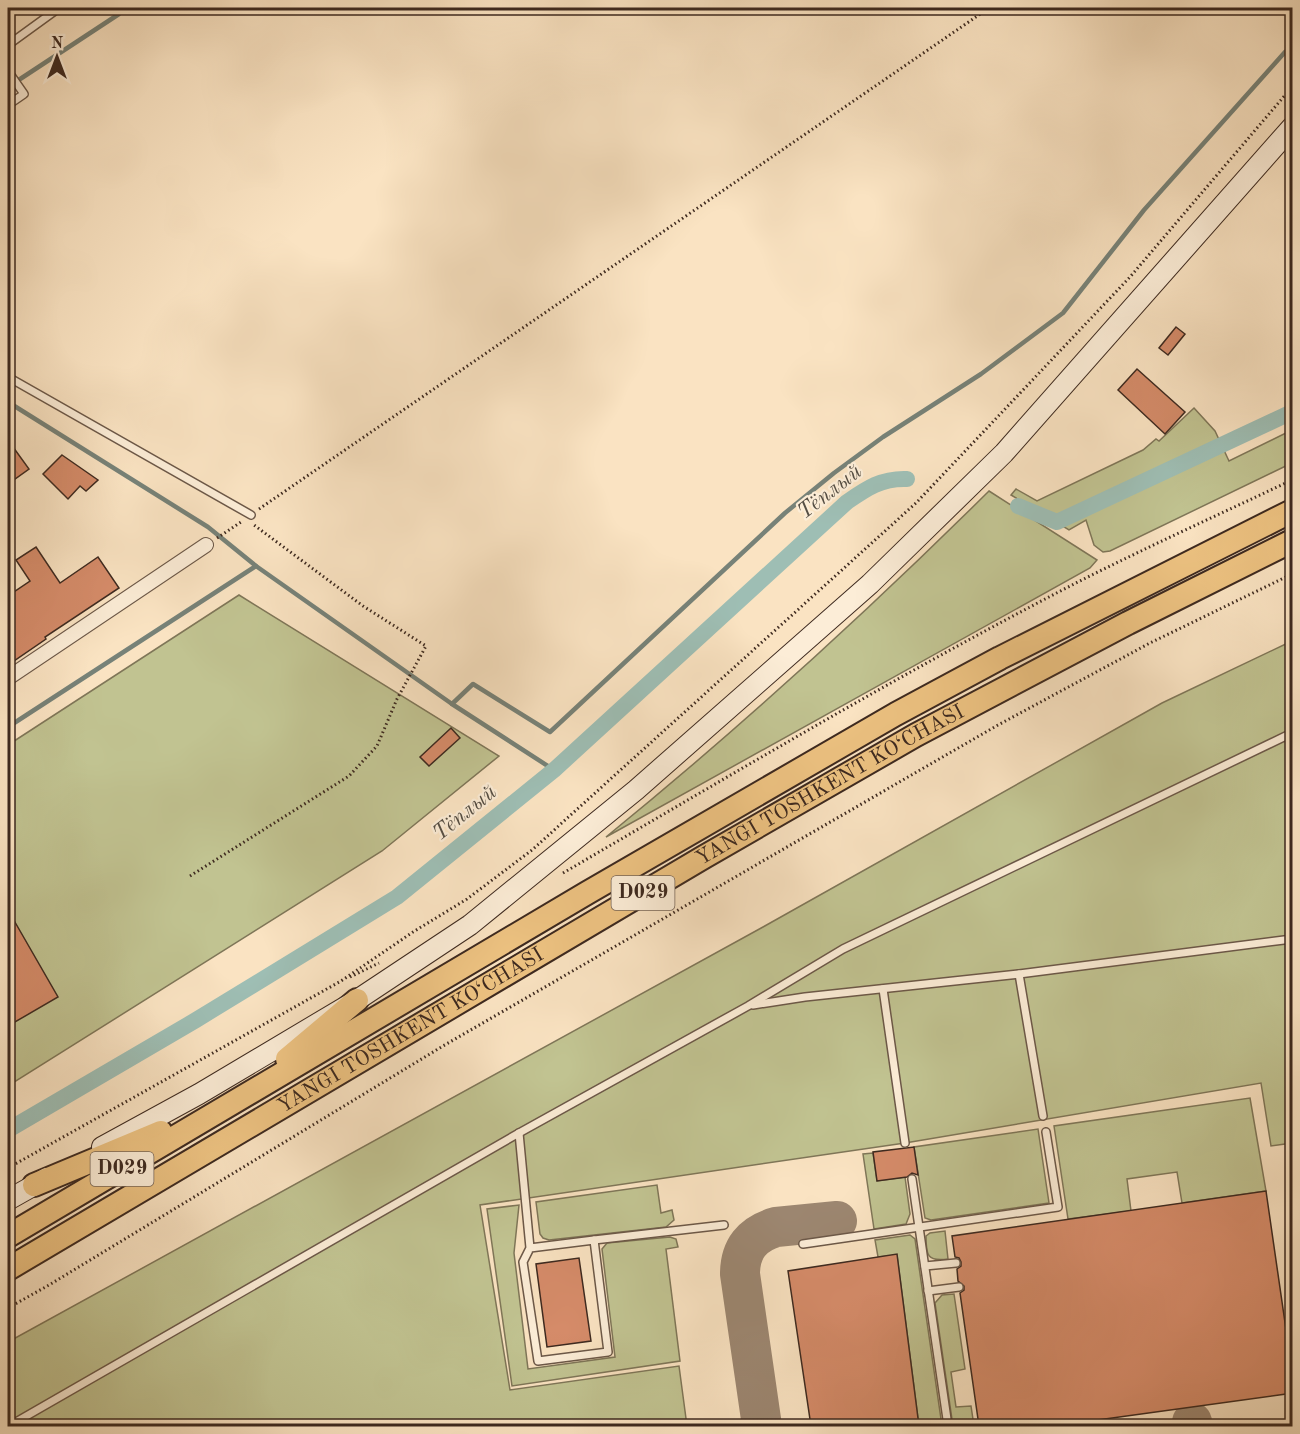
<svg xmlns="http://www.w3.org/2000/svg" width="1300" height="1434" viewBox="0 0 1300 1434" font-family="'Old Standard TT',serif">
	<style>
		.green { fill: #c1c391; stroke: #7f7658; stroke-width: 1.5 }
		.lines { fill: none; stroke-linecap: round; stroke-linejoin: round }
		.stream { stroke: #778278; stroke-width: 4.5 }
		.canal { stroke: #9ebeb4; stroke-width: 16 }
		.taxiway { stroke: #9c8670; stroke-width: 40 }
		.building { fill: #d58b69; stroke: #3d291f; stroke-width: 1.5 }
		.service-casing { stroke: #6c5848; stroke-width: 10 }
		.minor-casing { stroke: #6c5848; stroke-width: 16 }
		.secondary-casing { stroke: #3d291f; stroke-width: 22 }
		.trunk-casing { stroke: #3d291f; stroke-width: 26 }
		.path { stroke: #3d291f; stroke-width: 3; stroke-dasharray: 1.5 3; stroke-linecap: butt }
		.service { stroke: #fcedd7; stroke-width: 7 }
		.minor { stroke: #fcedd7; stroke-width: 14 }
		.secondary { stroke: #fcedd7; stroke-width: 20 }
		.trunk { stroke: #edc281; stroke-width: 22 }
		.labels { text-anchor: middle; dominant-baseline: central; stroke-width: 4.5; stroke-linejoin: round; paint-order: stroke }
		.shield { fill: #fcedd7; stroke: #766456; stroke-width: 1.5 }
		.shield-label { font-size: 20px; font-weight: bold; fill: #3d291f }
		.street-label { font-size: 21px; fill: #3d291f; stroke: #fcedd7 }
		.water-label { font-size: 22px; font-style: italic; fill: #554e44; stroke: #fcedd7 }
	</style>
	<rect width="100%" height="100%" fill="#fae3c2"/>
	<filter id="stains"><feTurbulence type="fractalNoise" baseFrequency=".00333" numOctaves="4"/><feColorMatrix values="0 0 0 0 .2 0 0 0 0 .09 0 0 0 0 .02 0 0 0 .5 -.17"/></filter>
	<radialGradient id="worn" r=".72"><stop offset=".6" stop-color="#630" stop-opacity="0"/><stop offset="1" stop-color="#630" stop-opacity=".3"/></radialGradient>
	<!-- green -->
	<g class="green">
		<polygon points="1194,408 1215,431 1229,461 1292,430 1292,463 1110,551 1103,552 1094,545 1086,520 1069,530 1011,495 1016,489 1037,501 1143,450 1156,439 1159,441"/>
		<path d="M989 491 1097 560 1090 568 606 837C740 728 867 612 989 491Z"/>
		<polygon points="239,595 499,756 382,851 8,1086 8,745"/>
		<polygon points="1292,641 1292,1143 1271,1146 1261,1083 905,1143 480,1205 510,1390 679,1366 687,1426 8,1426 8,1342 763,927 1162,703"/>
		<polygon points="1250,1098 1266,1191 1182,1203 1177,1172 1127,1179 1131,1211 1068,1219 1054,1126"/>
		<polygon points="1038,1129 1049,1203 931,1220 925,1218 914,1147"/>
		<polygon points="873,1153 877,1181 905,1177 910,1214 906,1224 874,1229 863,1154"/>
		<polygon points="657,1185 661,1213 672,1210 674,1220 666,1227 549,1240 543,1238 540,1234 536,1202"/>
		<polygon points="519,1205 514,1253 528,1369 615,1357 602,1249 607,1243 670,1237 676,1239 678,1247 666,1249 680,1361 512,1386 487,1209"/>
		<path d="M945 1231 948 1259C927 1262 926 1255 926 1236L930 1233Z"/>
		<polygon points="910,1235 915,1239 942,1426 919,1426 897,1255 878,1257 875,1240"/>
		<polygon points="954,1294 965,1369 951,1372 956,1407 971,1406 974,1426 953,1426 935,1303 942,1295"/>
	</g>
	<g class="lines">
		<!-- stream -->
		<g class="stream">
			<polyline points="8,87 119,14 122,8"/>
			<polyline points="8,402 208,527 256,566 452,704 473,684 550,732 785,513 834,473 883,437 981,374 1063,313 1144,210 1285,52"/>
			<polyline points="452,704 554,770"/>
			<polyline points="8,727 256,566"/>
		</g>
		<!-- canal -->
		<g class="canal">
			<polyline points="1018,506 1057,522 1292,412"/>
			<path d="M8 1130 196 1020 397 897 554 770 847 502C867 488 882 478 907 479"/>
		</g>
		<!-- taxiway -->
		<g class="taxiway">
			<polyline points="1192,1422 1193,1426"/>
			<path d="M762 1426 740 1274C740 1249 752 1234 776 1227L837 1221"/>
		</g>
	</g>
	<!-- building -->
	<g class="building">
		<polygon points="1176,327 1185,334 1168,355 1159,348"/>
		<polygon points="1137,369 1185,412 1165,434 1118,390"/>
		<polygon points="8,440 29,469 8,484"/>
		<polygon points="62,455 98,480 86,491 80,486 68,499 43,474"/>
		<polygon points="36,547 60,583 98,557 119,588 45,637 46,639 8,665 8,596 30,581 16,560"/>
		<polygon points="451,728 460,738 429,766 420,757"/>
		<polygon points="8,910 58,997 8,1026"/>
		<polygon points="914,1147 918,1175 912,1173 907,1177 877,1181 873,1152"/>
		<polygon points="1266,1191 1293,1378 1293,1393 1054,1426 979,1426 960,1293 964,1290 964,1286 958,1281 957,1269 961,1266 961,1262 959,1258 955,1257 952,1236"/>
		<polygon points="897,1254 919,1426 811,1426 788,1271"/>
		<polygon points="579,1258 591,1341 547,1347 536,1264"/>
	</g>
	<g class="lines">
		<!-- service casing -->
		<g class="service-casing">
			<g id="service">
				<polyline points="8,45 59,8"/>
				<polyline points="8,71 24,94 8,105"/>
				<polyline points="8,377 251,515"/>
				<polyline points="1019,974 1043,1116"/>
				<polyline points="883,989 905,1143"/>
				<polyline points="753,1005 805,997 1019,974 1292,939"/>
				<polyline points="519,1133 530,1248 523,1262 538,1361 608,1352 594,1240 530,1248"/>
				<polyline points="912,1179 948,1426"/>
				<polyline points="594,1240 724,1225"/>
				<polyline points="803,1244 1058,1207 1046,1132"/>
				<polyline points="925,1266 956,1263"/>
				<polyline points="928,1291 959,1287"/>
				<polyline points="9,1426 519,1133 748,1006 843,949 1292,733"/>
			</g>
		</g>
		<!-- minor casing -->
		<g class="minor-casing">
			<polyline id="minor" points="8,678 206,545"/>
		</g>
		<!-- secondary casing -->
		<g class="secondary-casing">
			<g id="secondary">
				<polyline points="102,1147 199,1094 357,1000 470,925 636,790 870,584 1004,453 1292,127"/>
				<polyline points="8,1200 47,1178"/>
			</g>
		</g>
		<!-- trunk casing -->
		<g class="trunk-casing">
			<g id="trunk">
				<polyline points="287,1059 357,1000"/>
				<polyline points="34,1185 161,1132"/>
				<polyline points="8,1236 587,893 896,714 1000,658 1292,511"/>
				<path id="s1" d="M8 1269 704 857 916 735 1128 623 1292 541"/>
			</g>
		</g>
		<!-- path -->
		<g class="path">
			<polyline points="259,509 989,8"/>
			<polyline points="217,538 241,522"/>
			<path d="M563 873C733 774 901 673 1076 583 1147 547 1220 514 1292 480"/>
			<polyline points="190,876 349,776 377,746 397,699 426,646 363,606 254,525"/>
			<polyline points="350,977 379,963"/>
			<polyline points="8,1168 341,981 413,932 467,899 532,850 916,503 1130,277 1292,87"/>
			<polyline points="8,1308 49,1285 443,1046 998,725 1150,643 1292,574"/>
		</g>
		<!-- service -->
		<use href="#service" class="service"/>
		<!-- minor -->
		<use href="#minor" class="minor"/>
		<!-- secondary -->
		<use href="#secondary" class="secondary"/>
		<!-- trunk -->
		<use href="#trunk" class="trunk"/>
	</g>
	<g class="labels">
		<!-- shield labels -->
		<g class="shield">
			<rect x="611.5" y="876" width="63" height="34" rx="4.5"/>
			<rect x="90.5" y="1152" width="63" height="34" rx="4.5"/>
		</g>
		<g class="shield-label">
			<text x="643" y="893">D029</text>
			<text x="122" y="1169">D029</text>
		</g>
		<!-- street labels -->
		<g class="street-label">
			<text stroke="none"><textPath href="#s1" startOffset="954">YANGI TOSHKENT KO‘CHASI</textPath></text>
			<text stroke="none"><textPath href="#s1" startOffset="468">YANGI TOSHKENT KO‘CHASI</textPath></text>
		</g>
		<!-- water labels -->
		<g class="water-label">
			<text transform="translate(830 492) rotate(-38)">Тёплый</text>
			<text transform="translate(465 813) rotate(-39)">Тёплый</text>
		</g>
	</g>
	<!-- margin -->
	<rect width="1300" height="1434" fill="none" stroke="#fae3c2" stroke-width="30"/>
	<rect x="9" y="9" width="1282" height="1416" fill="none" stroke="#3d291f" stroke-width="3"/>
	<rect x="15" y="15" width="1270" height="1404" fill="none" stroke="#3d291f" stroke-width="1.5"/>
	<!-- north arrow -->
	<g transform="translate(57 57)" stroke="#fcedd7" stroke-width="4.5" paint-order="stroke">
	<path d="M0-4.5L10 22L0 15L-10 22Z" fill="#3d291f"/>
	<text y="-9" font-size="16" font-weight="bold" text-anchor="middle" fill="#3d291f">N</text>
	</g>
	<rect width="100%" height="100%" filter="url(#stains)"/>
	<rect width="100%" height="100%" fill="url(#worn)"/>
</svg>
